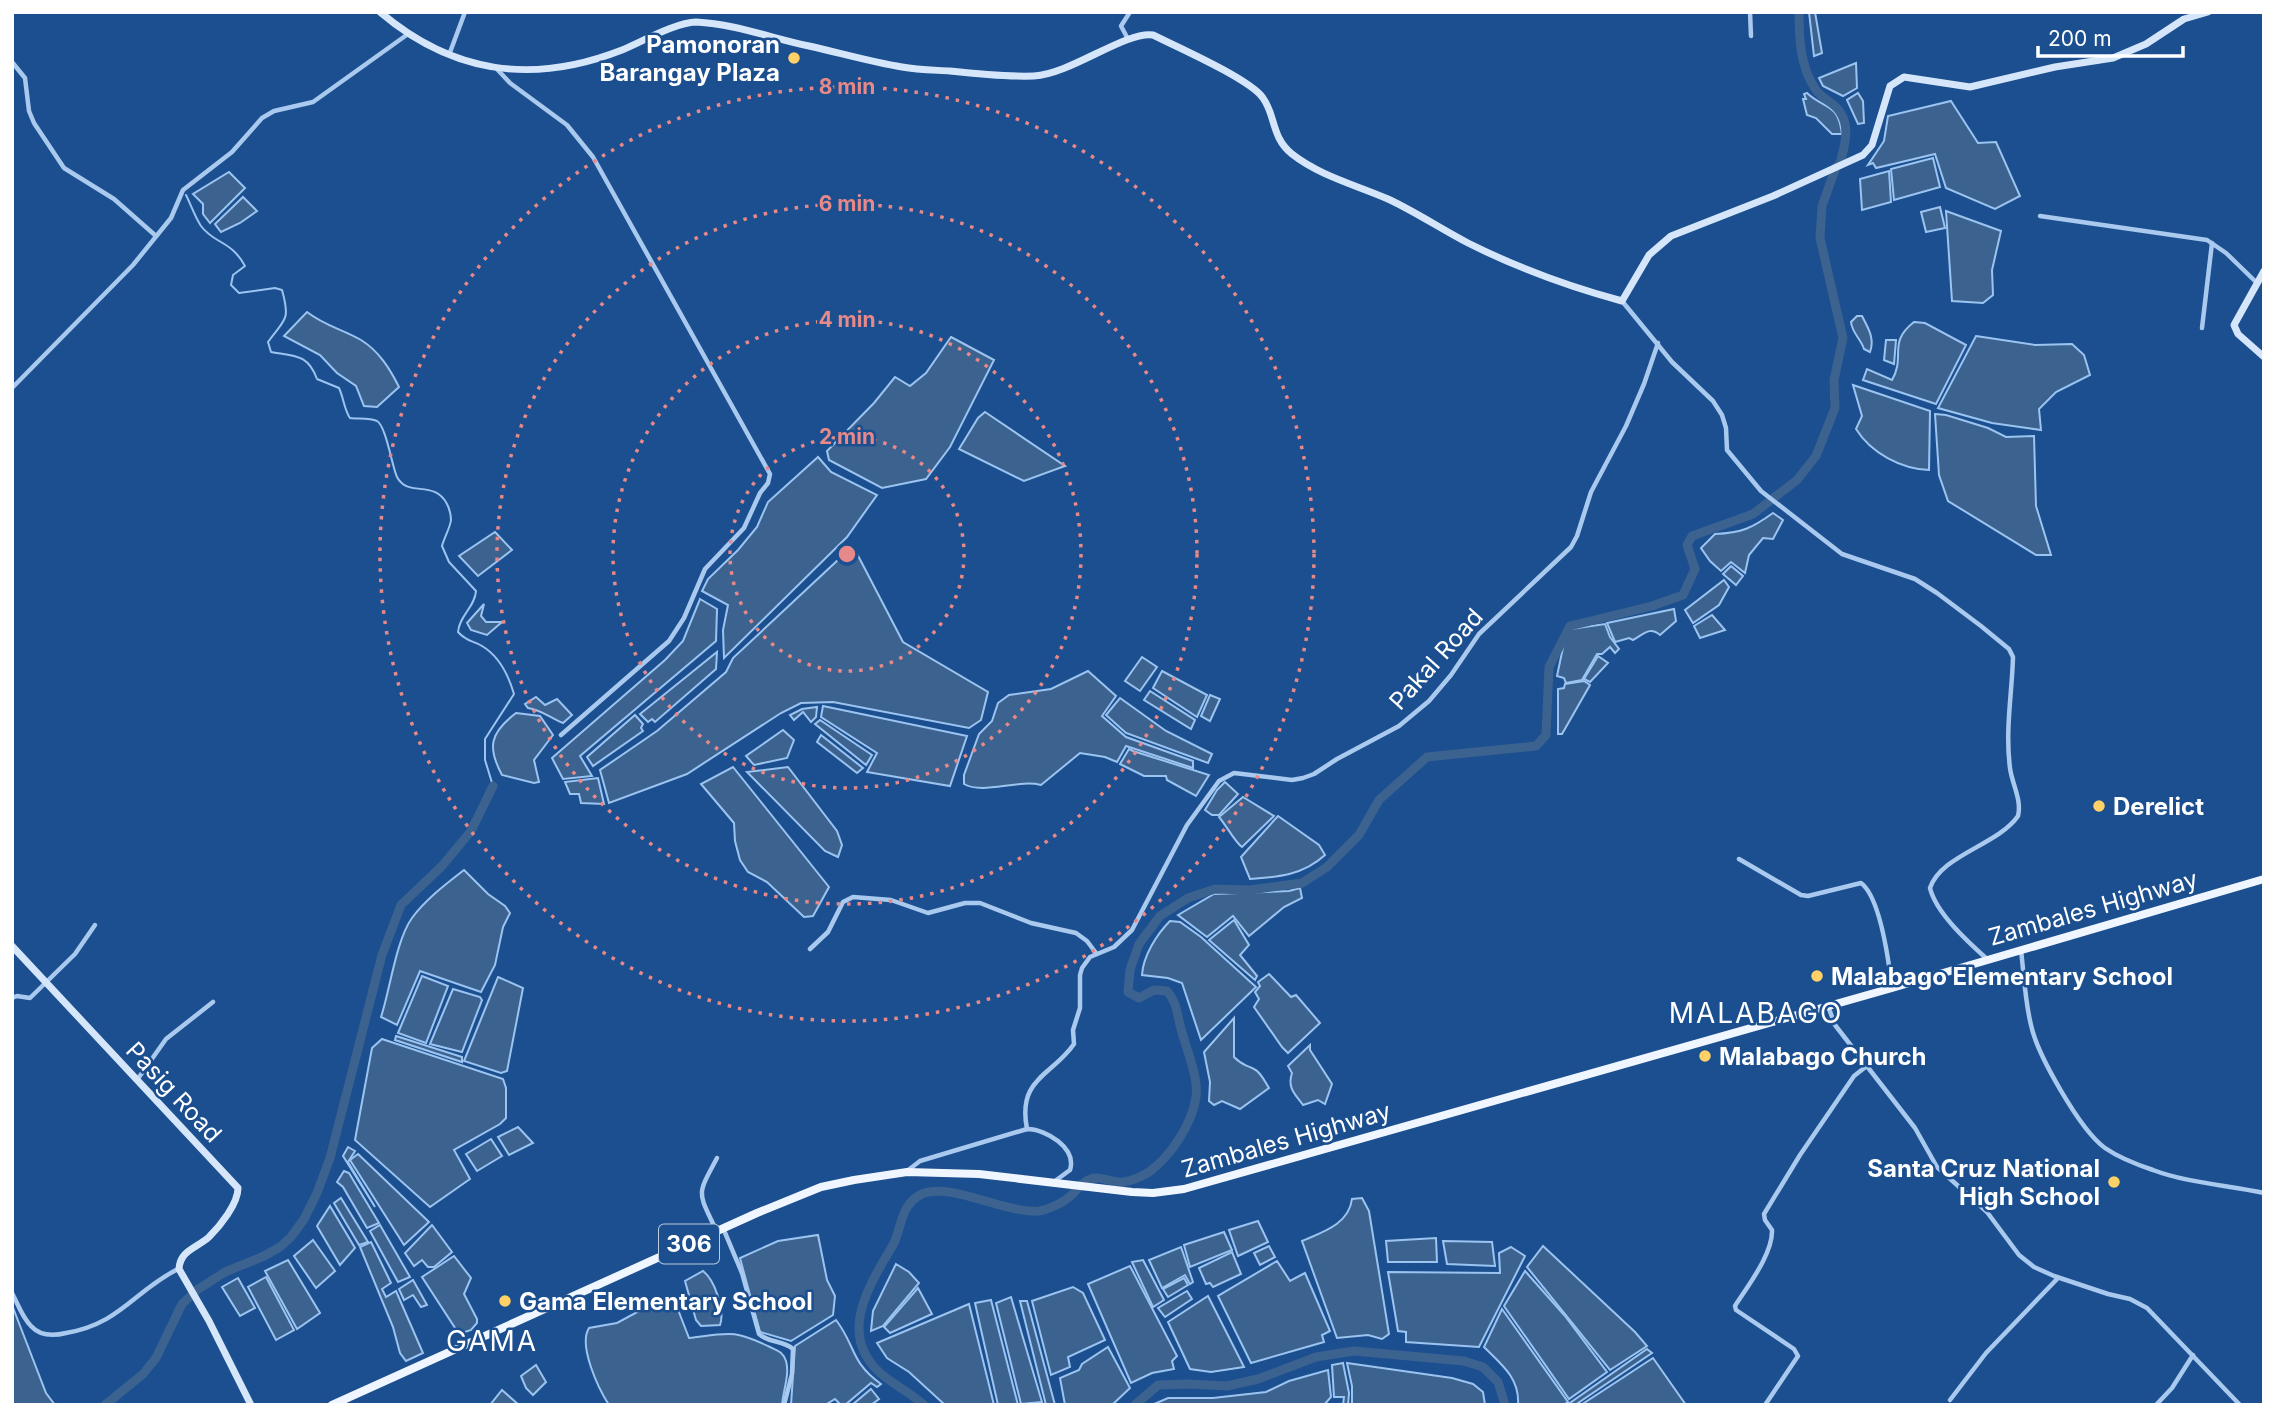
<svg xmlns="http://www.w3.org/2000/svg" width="2276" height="1417" viewBox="0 0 2276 1417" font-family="Inter,sans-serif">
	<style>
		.water { fill: #3c6290; stroke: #9cc4f0; stroke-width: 2 }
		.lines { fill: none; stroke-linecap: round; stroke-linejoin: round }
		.stream { stroke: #9cc4f0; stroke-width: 2 }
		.river { stroke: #3c6290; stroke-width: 9 }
		.street { stroke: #a9c9ee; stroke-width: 4.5 }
		.secondary { stroke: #d6e6fa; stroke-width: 7 }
		.primary { stroke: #f0f6ff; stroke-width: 8 }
		.ring { fill: none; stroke: #e88989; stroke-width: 3.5; stroke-dasharray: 3.5 7 }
		.poi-dot { fill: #ffd166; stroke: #1b4f8f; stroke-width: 2.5 }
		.labels { text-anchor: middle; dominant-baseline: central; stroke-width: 5; stroke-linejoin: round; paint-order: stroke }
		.shield { fill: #1b4f8f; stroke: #bbcadd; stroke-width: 2 }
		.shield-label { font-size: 23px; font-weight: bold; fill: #fff }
		.poi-label { font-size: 24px; font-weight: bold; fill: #fff; stroke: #1b4f8f; text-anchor: start }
		.street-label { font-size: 24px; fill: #fff; stroke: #1b4f8f }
		.quarter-label { font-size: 28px; letter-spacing: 2px; fill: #fff; stroke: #1b4f8f }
		.centre { fill: #e88989; stroke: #1b4f8f; stroke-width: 3.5 }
		.ring-label { font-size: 21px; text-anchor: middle; font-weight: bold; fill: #e88989; stroke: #1b4f8f; stroke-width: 5; stroke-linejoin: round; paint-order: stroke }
	</style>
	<rect width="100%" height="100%" fill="#1b4f8f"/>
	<!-- water -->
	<g class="water">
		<polygon points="1809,12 1815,12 1822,53 1814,56"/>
		<polygon points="1856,63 1857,88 1843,96 1823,86 1819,78"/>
		<path d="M1807 93C1825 110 1838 102 1842 134H1832L1816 118 1807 115 1803 99H1806L1804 94Z"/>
		<polygon points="1858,93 1863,101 1864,123 1858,124 1847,100"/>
		<polygon points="1951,101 1978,143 1996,142 2020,196 1995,209 1946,188 1935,154 1876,168 1873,163 1868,165 1884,141 1888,116"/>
		<polygon points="1933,158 1940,187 1894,200 1891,169"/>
		<polygon points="1889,171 1891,202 1862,210 1860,179"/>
		<polygon points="229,172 245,188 210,223 203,214 203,204 193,194"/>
		<polygon points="243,197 257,211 240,223 221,232 215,224"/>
		<polygon points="1940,207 1945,228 1926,232 1921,212"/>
		<polygon points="1946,211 2001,231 1992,270 1993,295 1983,303 1952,301"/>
		<path d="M307 312C325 326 342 329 361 340 379 351 390 369 399 387L377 407 364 406 356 386 337 373 320 355 284 336Z"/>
		<path d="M1857 316H1862C1868 328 1875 338 1870 352L1864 349C1861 339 1852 333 1851 322Z"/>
		<path d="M1914 322 1925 323 1966 345 1936 404 1863 380 1867 369 1892 380C1906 356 1887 343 1914 322Z"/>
		<polygon points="1976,336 2035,345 2072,344 2084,355 2090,375 2056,392 2039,409 2041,430 1992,423 1938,408"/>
		<polygon points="951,337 994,360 950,447 926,479 882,488 829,460 827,451 874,403 895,377 910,386 926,373"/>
		<polygon points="1886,340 1896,340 1894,364 1884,360"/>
		<path d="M1853 385 1930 411 1929 470C1901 469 1871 453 1856 429L1862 416Z"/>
		<polygon points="985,412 1065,466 1024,481 959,449 978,418"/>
		<polygon points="1935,414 1946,415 1988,428 2006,437 2034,436 2036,506 2051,555 2036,555 1948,501 1939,475"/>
		<polygon points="818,457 831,472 877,495 847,537 724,658 723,630 728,605 702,591 708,579 738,550 757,527 768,502"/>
		<path d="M1773 513 1783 520 1773 539 1763 538 1749 555 1745 573 1731 562 1721 571 1710 561 1701 548 1715 534C1742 533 1752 528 1773 513Z"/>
		<polygon points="495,532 512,550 478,576 459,556"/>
		<polygon points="853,546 903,642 988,692 981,720 969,728 833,702 801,703 781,713 687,774 609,803 600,770 657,731 726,672 733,658"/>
		<polygon points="1731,566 1743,576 1736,585 1723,574"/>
		<polygon points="1724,580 1729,587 1719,605 1693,623 1685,610"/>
		<polygon points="700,599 717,609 716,641 580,756 592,776 563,779 552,758 665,660 683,641"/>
		<polygon points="484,604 481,616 486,622 502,622 487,635 471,630 467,623"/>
		<path d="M1674 609 1676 621 1660 635C1650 626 1644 634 1633 640L1629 638 1615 642 1607 623Z"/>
		<polygon points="1712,615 1725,630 1700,638 1694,626"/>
		<polygon points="1605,624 1610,637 1619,649 1615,653 1610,647 1602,654 1597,654 1582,680 1566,683 1564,678 1557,676 1565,638 1571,629"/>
		<polygon points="717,652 716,669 655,722 652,719 648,722 640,714"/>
		<polygon points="1598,656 1608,663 1590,682 1584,679"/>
		<polygon points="1142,657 1157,667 1140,691 1125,681"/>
		<path d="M1088 671 1116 696 1102 716 1126 737 1193 761V768L1126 746 1117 762 1105 757 1080 753 1041 785C1018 779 983 795 964 784V775L979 734 992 721 998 703 1009 695 1051 689Z"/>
		<polygon points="1162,671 1207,695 1197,717 1153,688"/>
		<polygon points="1584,681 1590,685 1562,734 1558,734 1558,689 1564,688 1565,684"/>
		<polygon points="1150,691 1195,720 1191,729 1144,700"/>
		<polygon points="1210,695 1220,699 1210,721 1201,716"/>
		<path d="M536 697 545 705 557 699 572 715 563 723C550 718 542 710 528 708L525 704Z"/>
		<polygon points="1120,698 1166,731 1212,754 1208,763 1126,733 1106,715"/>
		<polygon points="823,706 967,736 950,786 867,772 877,753 821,717"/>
		<polygon points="817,707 816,717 811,722 803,712 794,720 790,715 802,709"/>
		<path d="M516 713 540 716 553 735 534 760 539 782 534 783 502 775C487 747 490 733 516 713Z"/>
		<polygon points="635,715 643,724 641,728 643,731 593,766 587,757"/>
		<polygon points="820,720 872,755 866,765 815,724"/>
		<polygon points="783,730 794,740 787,758 754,765 746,756"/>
		<polygon points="821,735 863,768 857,773 817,742"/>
		<polygon points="1129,749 1133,751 1209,775 1196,796 1167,780 1166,776 1144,776 1120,764"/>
		<polygon points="733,767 829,887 813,916 804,917 767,882 748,872 740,860 735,841 734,823 701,784"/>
		<polygon points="788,767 837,831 842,845 838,857 825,851 747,772"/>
		<polygon points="598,778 604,804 581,803 579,794 570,794 565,782"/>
		<polygon points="1225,782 1238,794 1219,815 1212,815 1205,810 1217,790"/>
		<path d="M1243 797 1274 816 1242 847C1235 842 1226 825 1219 817Z"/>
		<path d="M1278 816 1319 845 1325 855C1303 875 1279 877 1250 879L1241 857Z"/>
		<path d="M464 870 488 894 505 906 510 913 503 927 495 965 481 992 420 971 397 1025 381 1017C390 990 396 940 412 918 426 899 446 884 464 870Z"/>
		<polygon points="1300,888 1302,898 1284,907 1249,936 1233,916 1207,937 1178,915 1214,894 1289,891"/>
		<polygon points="1234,920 1249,945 1240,955 1257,976 1255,980 1209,940"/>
		<path d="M1170 921 1180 922 1201 937 1256 987 1201 1040 1182 983 1168 978 1142 975C1143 956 1157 934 1170 921Z"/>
		<polygon points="1269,974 1291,997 1296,995 1320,1023 1288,1053 1282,1047 1254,1007 1259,999 1255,992 1260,986 1258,982"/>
		<polygon points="422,976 448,986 426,1043 398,1033"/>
		<polygon points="498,977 523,988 507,1071 501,1073 464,1061"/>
		<polygon points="453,989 480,997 482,1000 462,1052 430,1044"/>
		<path d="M1234 1018V1057C1243 1066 1244 1064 1254 1069 1261 1072 1265 1082 1269 1088L1240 1109 1222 1101 1214 1105 1209 1101 1210 1082 1204 1052Z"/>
		<polygon points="396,1036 462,1057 462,1062 395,1040"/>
		<polygon points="382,1039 503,1079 506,1088 506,1118 500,1124 454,1150 470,1179 430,1207 355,1140 372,1048"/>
		<path d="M1310 1045V1050L1332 1084 1325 1104 1318 1100 1303 1105C1295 1094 1287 1088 1292 1073L1288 1066Z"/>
		<polygon points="518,1127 533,1143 509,1155 498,1137"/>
		<polygon points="491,1139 502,1156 477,1171 466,1154"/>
		<polygon points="348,1147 355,1151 348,1162 375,1207 343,1156"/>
		<polygon points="358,1154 429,1222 404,1245 350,1160"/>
		<polygon points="344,1171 349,1173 379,1223 367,1228 343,1187 337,1182"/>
		<polygon points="341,1198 368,1242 359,1245 334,1203"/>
		<path d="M1362 1198 1369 1211 1389 1334 1382 1339 1368 1335 1337 1338 1302 1241C1323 1232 1349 1224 1352 1199Z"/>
		<polygon points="330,1206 355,1248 340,1265 317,1226"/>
		<polygon points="1258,1221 1268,1242 1238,1256 1229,1230"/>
		<polygon points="380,1225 410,1277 398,1282 370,1231"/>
		<polygon points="432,1225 452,1252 434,1267 428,1267 422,1260 414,1266 405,1253"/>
		<polygon points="1224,1232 1232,1250 1190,1267 1184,1245"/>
		<polygon points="818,1235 827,1280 835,1296 833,1315 791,1341 760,1332 740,1258 778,1241"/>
		<polygon points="1436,1238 1437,1262 1388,1262 1386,1241"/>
		<polygon points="313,1240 335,1271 316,1288 294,1256"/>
		<polygon points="1443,1241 1492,1242 1495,1266 1447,1264"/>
		<polygon points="371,1242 391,1283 382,1289 386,1297 396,1291 423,1353 406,1361 400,1353 393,1327 360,1247"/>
		<polygon points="1269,1246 1275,1257 1260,1265 1254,1253"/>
		<polygon points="1543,1246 1635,1332 1647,1346 1610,1370 1527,1267"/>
		<polygon points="1181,1247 1193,1282 1190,1284 1185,1275 1162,1288 1149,1260"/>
		<polygon points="1511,1247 1525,1256 1479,1347 1406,1342 1406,1332 1398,1331 1388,1272 1500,1273 1499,1253"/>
		<polygon points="1232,1252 1241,1274 1213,1287 1210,1283 1206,1284 1199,1268"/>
		<polygon points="454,1256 471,1278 464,1294 477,1319 477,1323 471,1330 459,1334 422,1277"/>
		<polygon points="288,1260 320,1313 297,1329 265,1271"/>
		<polygon points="1143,1260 1164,1300 1153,1307 1132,1262"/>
		<polygon points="1277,1261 1290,1281 1305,1273 1330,1331 1322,1335 1324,1342 1251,1363 1218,1296"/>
		<polygon points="896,1264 909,1272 919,1283 883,1326 871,1331 873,1311"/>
		<polygon points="1130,1266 1177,1356 1172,1361 1174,1369 1152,1373 1131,1383 1088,1284"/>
		<path d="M703 1271C715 1280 725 1311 720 1325L701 1326 696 1320 685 1281Z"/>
		<polygon points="1525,1271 1565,1316 1607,1372 1569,1399 1504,1306"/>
		<polygon points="266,1277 294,1330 276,1340 248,1287"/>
		<polygon points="238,1278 255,1308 240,1316 222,1287"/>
		<polygon points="1184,1278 1188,1285 1168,1297 1163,1289"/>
		<polygon points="413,1280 427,1305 421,1307 413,1295 404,1300 399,1289"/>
		<polygon points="1073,1287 1083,1293 1105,1340 1068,1357 1070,1367 1051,1375 1032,1301"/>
		<polygon points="918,1288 932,1314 890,1333 884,1327"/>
		<polygon points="1187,1291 1192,1299 1165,1317 1158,1308"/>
		<polygon points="1208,1296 1244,1367 1211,1372 1190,1369 1168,1322"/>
		<polygon points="1011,1297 1042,1402 1021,1404 996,1303"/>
		<polygon points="991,1300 1018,1405 998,1405 975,1303"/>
		<polygon points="1020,1301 1027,1301 1055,1405 1046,1405"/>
		<path d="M671 1302H675L689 1338C729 1333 733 1329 770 1347 778 1351 783 1352 786 1361 790 1374 783 1391 782 1405H609C598 1388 578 1345 589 1328L617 1323 641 1310Z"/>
		<polygon points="969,1304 994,1405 945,1405 909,1372 887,1358 877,1343"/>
		<polygon points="12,1305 46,1393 55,1405 12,1405"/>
		<path d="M1502 1309 1568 1402 1563 1405H1518C1520 1378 1501 1364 1484 1347Z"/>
		<path d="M836 1320C856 1346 850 1362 881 1384L877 1387 871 1383 845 1405H841L835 1399 825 1405H791L795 1346Z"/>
		<polygon points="1108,1347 1130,1388 1112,1405 1065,1405 1060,1378 1079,1370 1082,1364"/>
		<polygon points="1647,1349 1652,1353 1575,1405 1567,1405"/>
		<polygon points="1653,1358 1686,1405 1581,1405"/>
		<polygon points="1343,1363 1349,1393 1348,1405 1343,1405 1344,1397 1334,1397 1332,1365"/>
		<polygon points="1347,1363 1452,1378 1473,1384 1483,1392 1485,1405 1352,1405 1352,1386"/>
		<polygon points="536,1365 546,1382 533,1395 526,1388 521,1376"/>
		<polygon points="1328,1370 1331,1397 1324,1405 1152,1405 1168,1398 1213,1398 1266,1392 1289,1381"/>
		<polygon points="871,1389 879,1399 871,1405 852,1405"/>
		<polygon points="502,1390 519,1405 490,1405"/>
	</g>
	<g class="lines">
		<!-- stream -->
		<path class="stream" d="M186 195C191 205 195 217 201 226 214 244 231 240 245 266L233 275 231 285 239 293 275 288 282 290C291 322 284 319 268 342L271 352C295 356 308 354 317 379L339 388C344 399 344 409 350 418 358 419 370 418 377 421 386 426 392 466 397 477 408 498 434 479 447 504 449 508 451 515 451 520 450 528 444 538 442 546L449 562 476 591C475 607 459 616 458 632 467 642 472 640 482 646 499 656 509 677 514 694L485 739V760L493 786"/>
		<!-- river -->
		<g class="river">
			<polyline points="105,1405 143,1374 156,1358 182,1304 197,1290 225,1272 264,1256 280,1247 291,1237 304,1219 317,1193 330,1158 382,955 401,905 442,866 471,831 493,786"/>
			<path d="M924 1405C912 1394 898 1387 885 1377 835 1338 868 1287 893 1245 902 1228 900 1206 920 1195 947 1180 1005 1214 1039 1211 1047 1210 1062 1203 1068 1198 1075 1193 1080 1184 1088 1180 1101 1174 1112 1184 1124 1182 1131 1181 1143 1176 1149 1172 1171 1156 1192 1124 1196 1097 1199 1078 1186 1048 1181 1029 1177 1014 1177 1002 1167 991L1154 990 1139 998 1128 992 1130 970 1139 944 1160 916 1188 898 1215 889 1250 890 1302 883 1327 867 1359 835 1379 800 1427 757 1536 746 1546 735 1549 667 1570 626 1652 606 1683 595 1695 569 1687 545 1692 536 1753 514 1797 480 1816 456 1835 408 1834 380 1843 338 1820 238 1822 206 1836 167 1840 164C1844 147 1851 128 1840 112 1835 103 1822 99 1816 90 1800 67 1799 39 1799 12"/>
			<polyline points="1135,1405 1158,1385 1189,1384 1227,1386 1258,1379 1316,1357 1354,1351 1464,1361 1483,1367 1498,1382 1505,1405"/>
		</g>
		<!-- street -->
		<g class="street">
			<polyline points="1750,12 1751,36"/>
			<polyline points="1128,39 1121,26 1130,12"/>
			<polyline points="449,55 465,12"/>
			<polyline points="12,62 25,78 29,111 34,123 64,168 114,199 156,236"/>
			<polyline points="496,68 510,83 567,125 593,157 770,474 768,483 760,493 744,528 705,569 684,618 669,641 561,735"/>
			<polyline points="2040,216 2207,240 2226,253 2257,283"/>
			<path d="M1622 301 1672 362 1713 401 1722 415 1726 428 1727 450 1761 491 1842 554 1915 579 1937 593 1981 626 2009 649 2013 657C2012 694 2005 730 2010 768 2012 784 2022 800 2018 816 1998 845 1941 855 1930 888 1936 913 1968 942 1987 959"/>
			<polyline points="2202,328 2212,243"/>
			<polyline points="12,388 133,265 171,218 183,190 232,152 262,118 274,111 313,102 408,34"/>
			<path d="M1739 859 1801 895 1808 896 1861 883C1881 898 1889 963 1892 988"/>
			<polyline points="810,949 828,932 843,902 853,897 891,900 928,913 965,903 980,903 1031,923 1076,933 1087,941 1096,953"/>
			<path d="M2021 950C2024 975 2025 1001 2031 1025 2037 1054 2080 1130 2105 1148 2118 1157 2138 1165 2153 1170 2187 1183 2228 1185 2264 1193"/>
			<polyline points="12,998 17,996 30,998 75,954 95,925"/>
			<polyline points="1828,1006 1835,1025 1915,1128 1937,1167 1987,1212 2019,1255 2034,1267 2054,1276 2108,1294 2130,1299 2147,1308 2240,1405"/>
			<polyline points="137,1080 166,1039 213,1002"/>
			<path d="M1027 1129C1017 1078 1052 1076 1074 1044L1073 1030 1080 1008V975L1082 968 1090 957 1114 947 1132 930 1187 825 1219 781 1234 773 1292 780 1303 778 1314 774 1337 759 1399 726 1429 701 1451 675 1479 634 1571 547 1577 536 1591 492 1626 426 1644 384 1658 343"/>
			<path d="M907 1171 920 1161 1027 1129C1046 1129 1077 1148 1070 1170L1055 1181"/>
			<path d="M723 1228 742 1273 759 1334C768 1343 783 1340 793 1349L792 1374 784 1405"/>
			<path d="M716 1230C698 1191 696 1197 717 1158"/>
			<path d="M12 1293C18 1304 22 1317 31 1326 40 1336 54 1336 66 1333 120 1324 134 1291 178 1269"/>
			<polyline points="1950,1400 1986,1353 2058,1278"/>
			<path d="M1765 1405 1798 1356 1794 1349 1736 1310 1735 1306C1747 1287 1773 1254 1772 1230L1765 1220 1764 1214 1800 1155 1854 1076 1868 1065"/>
			<polyline points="2156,1405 2172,1388 2193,1355"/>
		</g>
		<!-- secondary -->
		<g class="secondary">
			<path d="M380 12C453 74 533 85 622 50 641 42 677 22 696 22 735 24 771 38 809 46 840 53 871 62 902 67 918 70 934 70 950 71 977 74 1006 77 1034 76 1071 74 1125 31 1153 35 1177 47 1250 79 1263 98 1276 116 1271 137 1292 154 1320 176 1356 185 1388 199 1416 212 1441 229 1468 243 1520 269 1566 286 1622 301L1649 255 1671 236 1773 196 1863 155 1872 145 1890 86 1904 77 1970 87 2055 67 2113 58 2146 44 2184 19 2208 12"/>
			<polyline points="2264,271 2234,325 2238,334 2264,357"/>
			<path d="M12 946 238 1188C238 1204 220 1226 209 1237 197 1248 180 1250 179 1269L209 1321 251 1405"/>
		</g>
		<!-- primary -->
		<polyline class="primary" points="332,1405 757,1213 821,1187 854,1180 907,1172 979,1174 1132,1192 1153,1193 1184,1189 1892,988 2264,879"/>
	</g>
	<!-- distance rings -->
	<g class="ring">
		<circle cx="847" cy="554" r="117"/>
		<circle cx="847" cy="554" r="234"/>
		<circle cx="847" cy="554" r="350"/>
		<circle cx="847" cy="554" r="467"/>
	</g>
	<!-- markers -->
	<g class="poi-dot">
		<circle cx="794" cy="58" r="7"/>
		<circle cx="2099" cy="806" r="7"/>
		<circle cx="1817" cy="976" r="7"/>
		<circle cx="1705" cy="1056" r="7"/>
		<circle cx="2114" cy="1182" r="7"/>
		<circle cx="505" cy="1301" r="7"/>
	</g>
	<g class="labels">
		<!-- shield labels -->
		<rect class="shield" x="659" y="1224.5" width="60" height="39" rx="5"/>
		<g class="shield-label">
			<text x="689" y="1244">306</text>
		</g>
		<!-- poi labels -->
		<g class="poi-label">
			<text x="780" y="44" text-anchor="end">Pamonoran<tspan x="780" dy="28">Barangay Plaza</tspan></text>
			<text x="2113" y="806">Derelict</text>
			<text x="1831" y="976">Malabago Elementary School</text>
			<text x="1719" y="1056">Malabago Church</text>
			<text x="2100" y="1168" text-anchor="end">Santa Cruz National<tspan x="2100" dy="28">High School</tspan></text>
			<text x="519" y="1301">Gama Elementary School</text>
		</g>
		<!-- street labels -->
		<g class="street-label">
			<text transform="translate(1436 659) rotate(-48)">Pakal Road</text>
			<text transform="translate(2093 908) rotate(-16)">Zambales Highway</text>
			<text transform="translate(174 1092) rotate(47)">Pasig Road</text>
			<text transform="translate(1286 1140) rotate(-16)">Zambales Highway</text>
		</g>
		<!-- quarter labels -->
		<g class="quarter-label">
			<text x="1756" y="1013">MALABAGO</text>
			<text x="492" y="1341">GAMA</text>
		</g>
	</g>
	<circle cx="847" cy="554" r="10" class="centre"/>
	<g class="ring-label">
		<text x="847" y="94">8 min</text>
		<text x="847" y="211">6 min</text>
		<text x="847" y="327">4 min</text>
		<text x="847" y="444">2 min</text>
	</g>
	<!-- border -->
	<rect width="2276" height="1417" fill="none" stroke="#ffffff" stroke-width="28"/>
	<!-- scale -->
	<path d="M2038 46v10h145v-10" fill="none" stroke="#ffffff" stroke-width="3.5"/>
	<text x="2048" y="46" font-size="21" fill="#ffffff" stroke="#1b4f8f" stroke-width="5" paint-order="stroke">200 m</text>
</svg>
